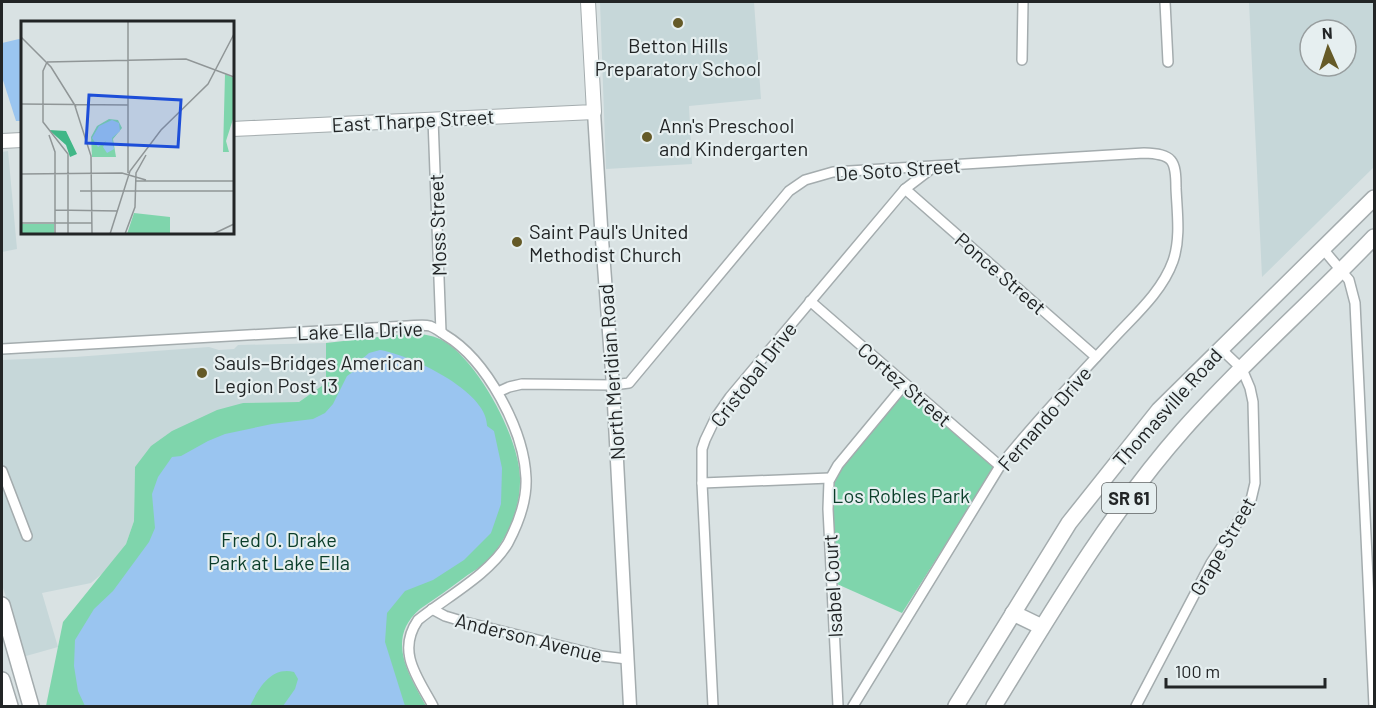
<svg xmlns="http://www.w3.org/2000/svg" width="1376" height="708" viewBox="0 0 1376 708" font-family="Barlow,sans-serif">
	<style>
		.built { fill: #c6d7d9; fill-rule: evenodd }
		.green { fill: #7fd5ac }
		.water { fill: #9ac5f0 }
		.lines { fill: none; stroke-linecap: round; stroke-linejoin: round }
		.minor-casing { stroke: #a4acae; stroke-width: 12 }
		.tertiary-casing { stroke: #a4acae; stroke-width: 15 }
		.secondary-casing { stroke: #a4acae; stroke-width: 16 }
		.primary-casing { stroke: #a4acae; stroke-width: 18 }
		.minor { stroke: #fff; stroke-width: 9 }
		.tertiary { stroke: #fff; stroke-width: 12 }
		.secondary { stroke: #fff; stroke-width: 14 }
		.primary { stroke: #fff; stroke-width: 15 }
		.poi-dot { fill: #655a27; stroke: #e6eff0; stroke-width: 2 }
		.labels { text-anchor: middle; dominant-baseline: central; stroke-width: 4.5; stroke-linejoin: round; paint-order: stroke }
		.shield { fill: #e6eff0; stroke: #5d6263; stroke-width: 1.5 }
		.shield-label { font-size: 18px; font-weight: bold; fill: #222526 }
		.poi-label { font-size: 20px; fill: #222526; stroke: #e6eff0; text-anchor: start }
		.street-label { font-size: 20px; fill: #222526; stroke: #e6eff0 }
		.park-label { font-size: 20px; fill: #0a3d29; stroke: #e6eff0 }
		.inset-road { fill: none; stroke: #909697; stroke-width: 1.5 }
		.view { fill: #1d4ed8; fill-opacity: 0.15; stroke: #1d4ed8; stroke-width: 3 }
		.inset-edge { fill: none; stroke: #222526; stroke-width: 3 }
	</style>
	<rect width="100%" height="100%" fill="#d9e2e3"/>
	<!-- built -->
	<g class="built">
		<polygon points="600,2 754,2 761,99 689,106 692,164 606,169"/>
		<path d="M1249 2H1374V167L1262 277ZM1310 30H1346V66H1310Z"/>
		<polygon points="8,151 17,249 2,252 2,152"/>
		<polygon points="326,343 326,383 299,402 243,403 135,467 134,521 126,544 104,572 91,583 42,593 58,647 26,656 2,585 2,360 75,357 209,347 219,350 234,349 238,345"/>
	</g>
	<!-- green -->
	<g class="green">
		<path d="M413 333C422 334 431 335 440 339 477 357 522 442 520 482 520 499 515 516 508 531 503 540 495 554 487 561 481 567 472 572 465 577 450 588 435 599 420 609 385 639 409 674 426 706H46L63 622 126 544 134 521 135 467 151 446 172 431 217 410 243 403 299 402 326 383V343Z"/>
		<polygon points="906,394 913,396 993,464 994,468 902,613 837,584 831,498 837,474 892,403"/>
	</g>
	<!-- water -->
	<g class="water">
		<polygon points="19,39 22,40 22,121 16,121 2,77 2,43"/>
		<path d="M380 350C410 355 488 391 487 426L494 431 502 468 501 504 491 533 464 560 433 580 405 591 387 613 385 642 405 706H283L295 689 298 679 294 672C271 666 258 689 250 706H85L78 691 74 666 75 640 94 609 113 591 149 542 155 528 152 494 158 477 172 457 181 456 208 441 225 434 272 424 313 419 325 413 333 404 347 376 357 369 361 360 369 353Z"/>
	</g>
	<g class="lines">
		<!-- minor casing -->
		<g class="minor-casing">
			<g id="minor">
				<polyline points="1165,2 1168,62"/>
				<polyline points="1022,60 1023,2"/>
				<polyline points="433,119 441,332"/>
				<polyline points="905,189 1096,357"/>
				<polyline points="1323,249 1349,280 1355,303 1374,706"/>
				<polyline points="810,301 1000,466"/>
				<path d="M2 349 407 326C414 326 423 324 430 326 435 328 441 332 445 335 487 360 524 430 526 478 527 500 518 524 508 543 490 574 445 598 418 620 396 652 418 678 433 706"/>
				<path d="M498 392 509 387 522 384 613 385 629 383 789 191 805 180 833 172 1144 153C1173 154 1176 160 1176 188 1177 212 1181 238 1173 261 1162 292 1134 316 1112 340 1074 381 1035 422 1000 466L853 706"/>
				<polyline points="2,471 27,536"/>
				<polyline points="702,483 830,478"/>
				<polyline points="432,609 445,616 465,622 602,656 627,659"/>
				<polyline points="713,706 702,483 702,449 705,440 716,417 730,397 905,189 935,166"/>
				<polyline points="838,706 828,509 829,481 838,465 905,384"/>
				<polyline points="1136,706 1211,563 1250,504 1255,483 1253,402 1250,388 1242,369 1220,348"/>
			</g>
		</g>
		<!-- tertiary casing -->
		<g class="tertiary-casing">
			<polyline id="tertiary" points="594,112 601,226 613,385 630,706"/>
		</g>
		<!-- secondary casing -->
		<g class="secondary-casing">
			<g id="secondary">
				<polyline points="232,129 594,112 588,2"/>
				<polyline points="2,141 22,140"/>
			</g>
		</g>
		<!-- primary casing -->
		<g class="primary-casing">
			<g id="primary">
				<polyline points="2,605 31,706"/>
				<polyline points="1013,613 1042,627"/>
				<polyline points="2,680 10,706"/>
				<polyline points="956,706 1069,523 1159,410 1374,198"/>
				<path d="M994 706C1052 611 1109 514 1183 430 1243 362 1312 302 1374 237"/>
			</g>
		</g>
		<!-- minor -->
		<use href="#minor" class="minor"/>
		<!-- tertiary -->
		<use href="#tertiary" class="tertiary"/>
		<!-- secondary -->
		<use href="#secondary" class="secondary"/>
		<!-- primary -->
		<use href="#primary" class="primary"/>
	</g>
	<!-- markers -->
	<g class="poi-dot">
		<circle cx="678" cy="23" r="6"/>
		<circle cx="647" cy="137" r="6"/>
		<circle cx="517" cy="242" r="6"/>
		<circle cx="202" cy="373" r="6"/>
	</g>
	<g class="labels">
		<!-- shield labels -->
		<rect class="shield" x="1102" y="483" width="54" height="30" rx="4.5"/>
		<g class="shield-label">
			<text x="1129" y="498">SR 61</text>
		</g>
		<!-- poi labels -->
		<g class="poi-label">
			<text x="678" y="45" text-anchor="middle">Betton Hills<tspan x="678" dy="23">Preparatory School</tspan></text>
			<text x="659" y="125">Ann's Preschool<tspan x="659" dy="23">and Kindergarten</tspan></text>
			<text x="529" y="231">Saint Paul's United<tspan x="529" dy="23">Methodist Church</tspan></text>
			<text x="214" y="362">Sauls–Bridges American<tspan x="214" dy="23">Legion Post 13</tspan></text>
		</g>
		<!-- street labels -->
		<g class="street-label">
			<text transform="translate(413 120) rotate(-3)">East Tharpe Street</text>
			<text transform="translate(898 169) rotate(-4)">De Soto Street</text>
			<text transform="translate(437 225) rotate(-92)">Moss Street</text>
			<text transform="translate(1001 273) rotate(41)">Ponce Street</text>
			<text transform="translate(360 330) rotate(-2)">Lake Ella Drive</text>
			<text transform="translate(611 372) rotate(-94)">North Meridian Road</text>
			<text transform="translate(753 374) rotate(-52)">Cristobal Drive</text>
			<text transform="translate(905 384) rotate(41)">Cortez Street</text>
			<text transform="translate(1167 407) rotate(-48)">Thomasville Road</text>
			<text transform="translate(1044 418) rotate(-49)">Fernando Drive</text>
			<text transform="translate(1222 546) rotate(-60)">Grape Street</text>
			<text transform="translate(832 586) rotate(-93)">Isabel Court</text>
			<text transform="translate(529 637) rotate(14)">Anderson Avenue</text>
		</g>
		<!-- park labels -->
		<g class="park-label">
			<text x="901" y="495">Los Robles Park</text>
			<text x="279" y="539">Fred O. Drake<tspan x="279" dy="23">Park at Lake Ella</tspan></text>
		</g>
	</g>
	<!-- overview -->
	<g transform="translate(21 21)">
		<rect width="213" height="213" fill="#d9e2e3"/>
		<path d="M204 53 213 57V95L205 120 208 131H202ZM88 98 97 99 101 107 92 118 95 136H71L70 116 76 105ZM113 192 149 196V213H106ZM0 203H33V213H0Z" fill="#7fd5ac"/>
		<path d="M28 109 45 110 56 133 49 136 45 124Z" fill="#41b787"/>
		<path d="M91 99 98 102 99 110 91 117 93 128 86 132 82 126 85 120 77 126 71 117 78 105Z" fill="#9ac5f0"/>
		<path class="inset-road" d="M0 16 30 46 55 86M26 41 165 38 213 56M26 41 22 50V101L47 133V213M0 83 107 84V0M107 84V152M54 85 70 135 71 213M28 114 34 131V213M0 153 101 152 125 159M114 160H213M59 170H213M34 189 97 190M0 202H71M89 213 109 150 140 109 187 63 213 13M104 213 114 186 115 152 125 134M192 213 213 203"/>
		<path class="view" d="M68 74 160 79 157 126 65 122Z"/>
		<rect width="213" height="213" class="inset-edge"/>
	</g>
	<!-- border -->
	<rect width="1376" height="708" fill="none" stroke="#222526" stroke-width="6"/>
	<!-- north arrow -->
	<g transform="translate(1328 48) rotate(357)"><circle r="28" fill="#e6eff0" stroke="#989e9f" stroke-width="1.5"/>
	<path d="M0-4.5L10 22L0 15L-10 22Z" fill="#655a27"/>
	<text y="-9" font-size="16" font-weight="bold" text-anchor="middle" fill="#222526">N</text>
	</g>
	<!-- scale -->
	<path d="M1166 678v9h159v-9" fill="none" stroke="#222526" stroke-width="3"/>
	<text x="1175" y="678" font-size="18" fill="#222526" stroke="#e6eff0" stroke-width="4.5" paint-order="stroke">100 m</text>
</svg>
